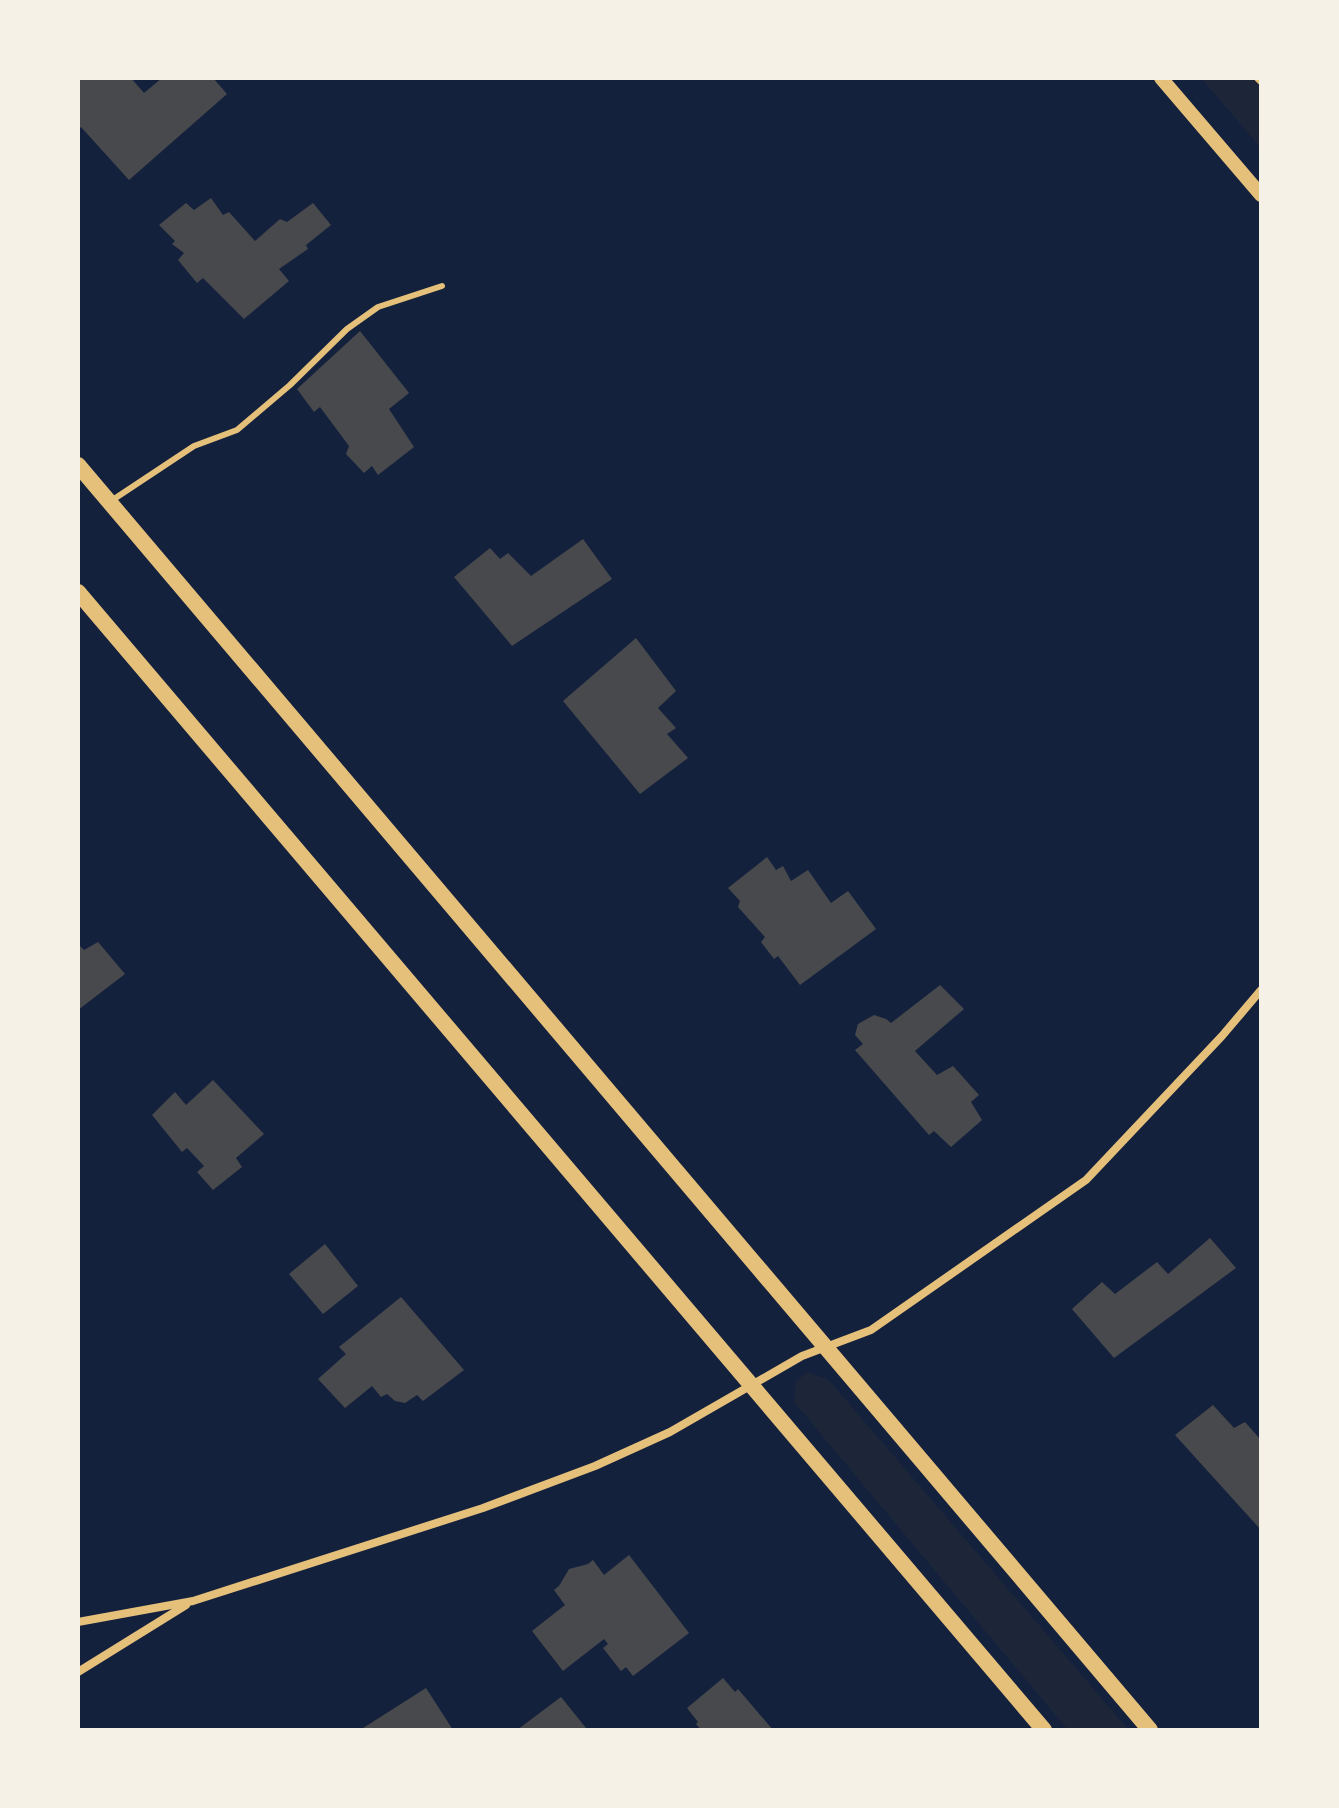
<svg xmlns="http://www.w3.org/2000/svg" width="1339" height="1808" viewBox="0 0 1339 1808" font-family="'DejaVu Sans',sans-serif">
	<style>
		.green { fill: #1d2539 }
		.building { fill: #48494c }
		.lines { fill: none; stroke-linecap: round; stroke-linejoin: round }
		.path { stroke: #e5c07b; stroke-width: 5 }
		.service { stroke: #e5c07b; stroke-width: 6 }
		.minor { stroke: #e5c07b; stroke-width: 8 }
		.tertiary { stroke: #e5c07b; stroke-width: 14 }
		.secondary { stroke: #e5c07b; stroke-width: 16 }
	</style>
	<rect width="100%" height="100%" fill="#14213d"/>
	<!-- green -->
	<g class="green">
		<polygon points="1201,78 1261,78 1261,148"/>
		<polygon points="808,1372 829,1380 1129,1730 1068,1730 794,1402 796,1381"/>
	</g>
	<!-- building -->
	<g class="building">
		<polygon points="78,78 131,78 144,93 162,78 213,78 227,94 129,180 81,127 78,130"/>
		<polygon points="211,198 223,215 229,212 255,241 280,219 287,222 313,203 331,225 306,245 308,249 279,269 289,281 244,319 203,278 197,283 178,260 184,253 172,244 175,241 159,225 186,203 194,210"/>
		<polygon points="360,331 409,393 389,409 414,447 378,475 372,466 364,473 346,454 349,446 320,407 314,412 297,389"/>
		<polygon points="583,539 612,579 512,646 454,577 490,548 500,559 508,553 531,576"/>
		<polygon points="636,638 676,691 658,708 676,728 667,734 688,758 640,794 563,701"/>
		<polygon points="767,857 776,870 783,866 791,881 808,870 831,903 848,891 876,929 800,985 778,956 774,959 761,942 765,937 738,907 740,901 728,888"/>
		<polygon points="98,942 125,974 78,1010 78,944 84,950"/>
		<polygon points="940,985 964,1009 915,1051 937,1075 953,1066 979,1095 971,1102 982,1120 951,1147 934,1131 929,1135 855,1050 863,1044 855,1035 858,1024 874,1015 886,1019 891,1023"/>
		<polygon points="213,1080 264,1134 236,1158 242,1167 213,1190 197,1172 204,1166 187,1148 182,1152 152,1115 175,1092 186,1105"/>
		<polygon points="1210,1238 1236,1268 1114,1358 1072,1309 1102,1282 1115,1294 1157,1262 1168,1274"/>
		<polygon points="325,1244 358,1286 323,1314 289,1274"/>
		<polygon points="401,1297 464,1370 423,1401 417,1395 405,1403 395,1401 387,1394 381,1397 372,1386 345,1408 318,1379 346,1354 339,1347"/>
		<polygon points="1213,1405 1234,1428 1245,1422 1261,1440 1261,1530 1175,1435"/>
		<polygon points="629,1555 689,1633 633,1676 626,1667 621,1671 603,1648 608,1644 604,1639 563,1671 532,1631 565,1605 554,1590 559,1586 569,1569 588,1564 593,1560 604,1575"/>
		<polygon points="723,1678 735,1692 738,1689 773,1730 701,1730 696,1724 698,1722 687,1708"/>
		<polygon points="426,1688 453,1730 360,1730"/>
		<polygon points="561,1697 586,1728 583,1730 517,1730"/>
	</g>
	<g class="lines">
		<!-- path -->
		<polyline class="path" points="1256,78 1261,83"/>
		<!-- service -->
		<polyline class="service" points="111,501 194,446 237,430 290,385 347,329 378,307 442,286"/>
		<!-- minor -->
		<g class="minor">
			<polyline points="78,1622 193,1601 483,1508 595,1466 670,1432 802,1356 871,1330 1086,1180 1222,1036 1261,990"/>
			<polyline points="78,1672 186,1605"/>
		</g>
		<!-- tertiary -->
		<polyline class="tertiary" points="1161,78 1261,195"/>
		<!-- secondary -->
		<g class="secondary">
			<polyline points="78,465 1150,1730"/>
			<polyline points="78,592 1044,1730"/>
		</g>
	</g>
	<!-- border -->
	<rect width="1339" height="1808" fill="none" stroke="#f6f1e7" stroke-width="160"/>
</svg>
